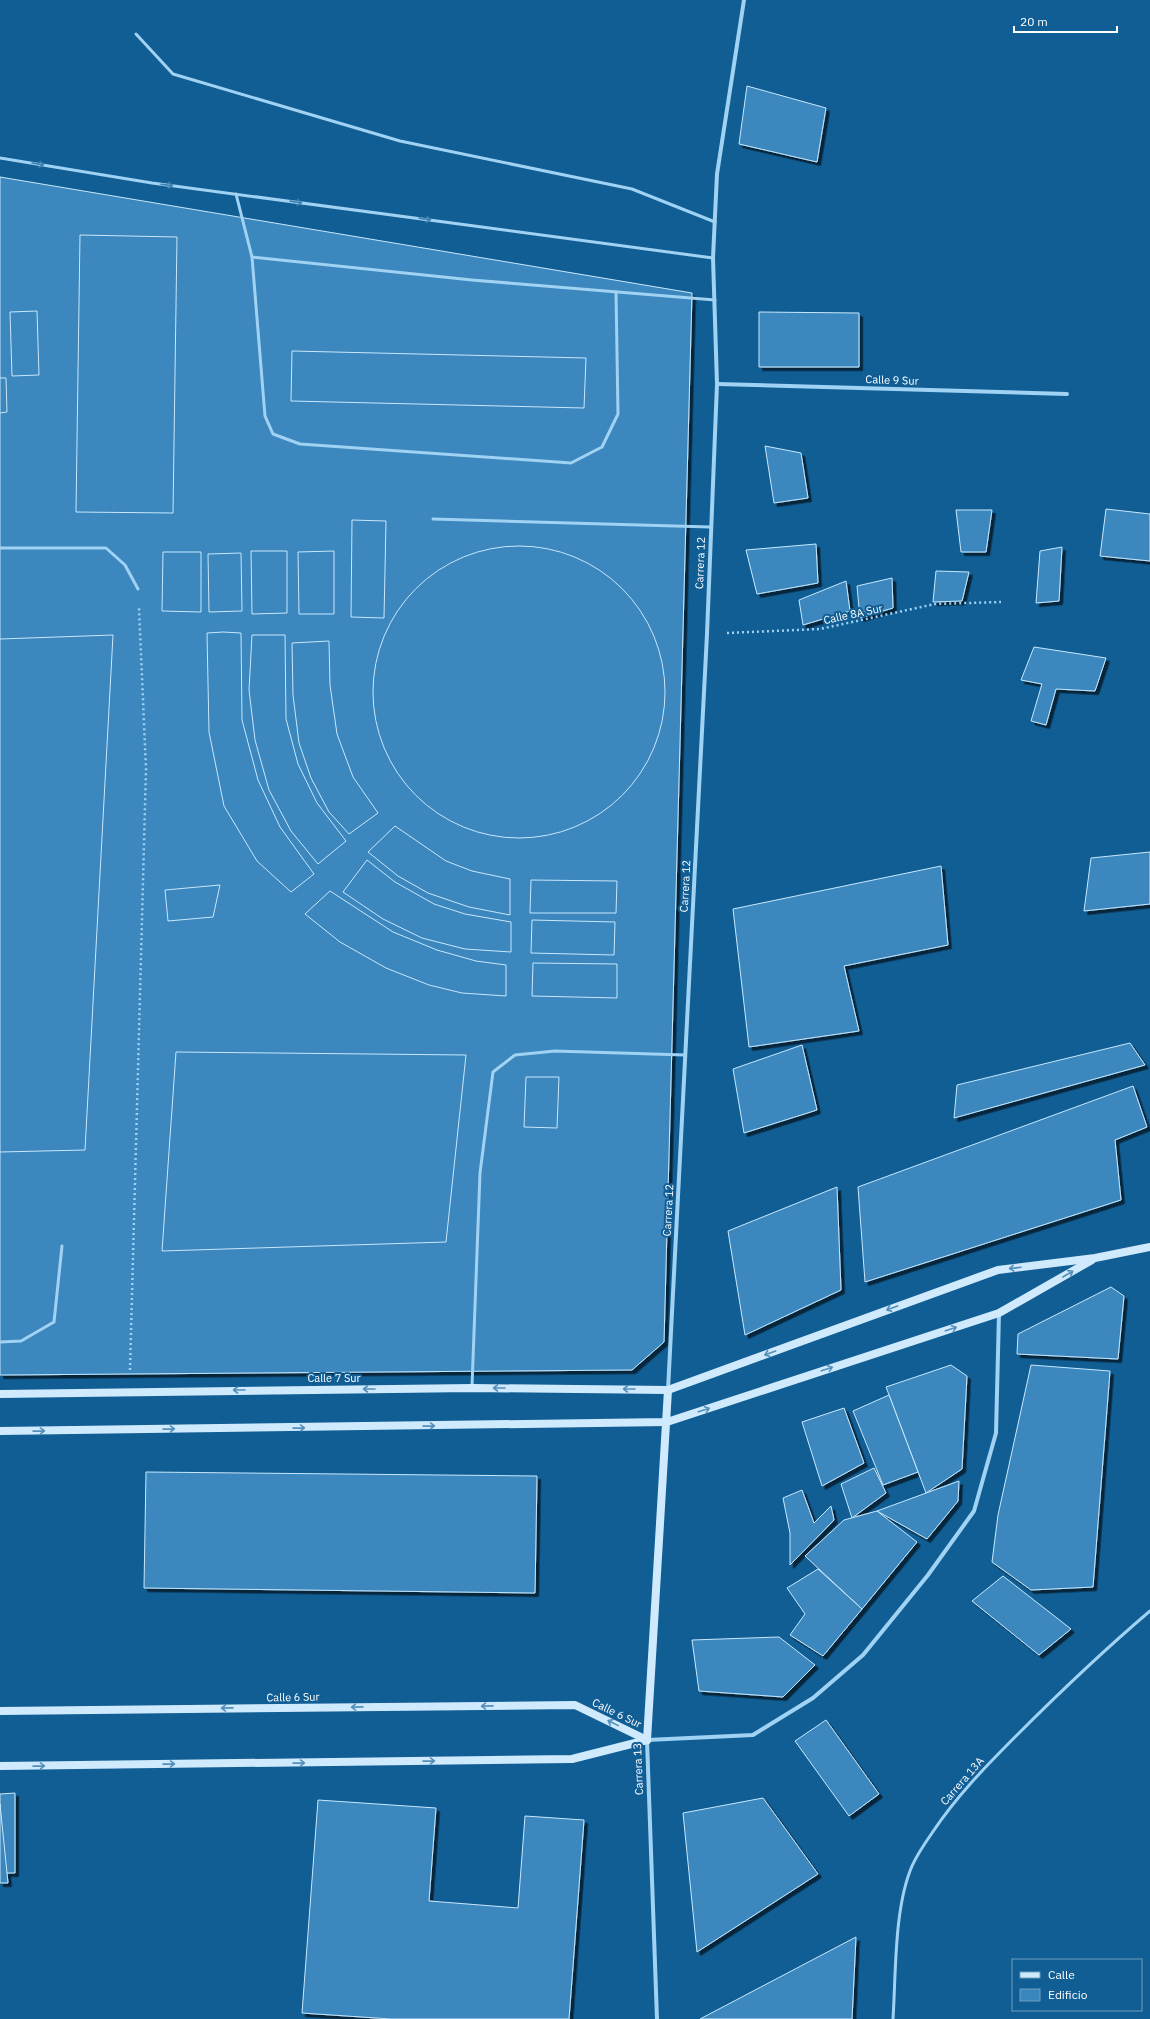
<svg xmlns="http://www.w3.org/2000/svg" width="1150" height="2019" viewBox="0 0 1150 2019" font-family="'IBM Plex Sans',sans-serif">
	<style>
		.building { fill: #3a87be; stroke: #c8e8fd; filter: url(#shadow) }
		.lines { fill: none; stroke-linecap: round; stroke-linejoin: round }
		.path { stroke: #a0d2f3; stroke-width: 2.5; stroke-dasharray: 2 3; stroke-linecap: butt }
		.lane { stroke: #a0d2f3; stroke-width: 3 }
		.street { stroke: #a0d2f3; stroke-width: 4 }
		.secondary { stroke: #d0eafd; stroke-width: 8 }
		.oneway { stroke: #3c81b1 }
		.oneway2 { stroke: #548fb9 }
		.labels { text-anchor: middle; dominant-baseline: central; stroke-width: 4; stroke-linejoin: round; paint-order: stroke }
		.street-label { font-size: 11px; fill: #fff; stroke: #115e95 }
	</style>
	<defs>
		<filter id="shadow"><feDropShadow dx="3.5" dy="3.5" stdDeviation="0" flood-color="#0009"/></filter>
	</defs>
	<rect width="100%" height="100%" fill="#115e95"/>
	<!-- building -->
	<g class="building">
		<polygon points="747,86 826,108 817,162 739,144"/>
		<polygon points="0,177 692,293 664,1342 632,1370 0,1375"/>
		<polygon points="80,235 177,237 173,513 76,512"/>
		<polygon points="37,311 39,375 12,376 10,312"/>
		<polygon points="759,312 859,313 859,367 759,367"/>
		<polygon points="292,351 586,358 584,408 291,401"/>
		<polygon points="0,378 6,378 7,412 0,413"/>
		<polygon points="765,446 801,453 808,498 774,503"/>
		<polygon points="1106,509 1150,514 1150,561 1100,556"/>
		<polygon points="956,510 992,510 986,552 961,552"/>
		<polygon points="352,520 386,521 384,618 351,617"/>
		<polygon points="816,544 818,583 757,594 746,550"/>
		<circle cx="519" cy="692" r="146"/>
		<polygon points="1062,547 1059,601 1036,603 1040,551"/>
		<polygon points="251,551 287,551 287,613 252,614"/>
		<polygon points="334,551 334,614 299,614 298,552"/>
		<polygon points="163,552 201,552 201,612 162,611"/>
		<polygon points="241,553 242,611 209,612 208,554"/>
		<polygon points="936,571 969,572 962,601 933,602"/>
		<polygon points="892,578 893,608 860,618 857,586"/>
		<polygon points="846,581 850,611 803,625 799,600"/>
		<polygon points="223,632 241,633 242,720 258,780 280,827 314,874 291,892 257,861 224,806 209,732 207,633"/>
		<polygon points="113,635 85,1150 0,1152 0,639"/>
		<polygon points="252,635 285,635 286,719 298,764 317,803 346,841 318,864 291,831 269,790 255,740 249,690"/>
		<polygon points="329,641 330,685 337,734 353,777 378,813 349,834 329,812 311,778 299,743 293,695 292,643"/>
		<polygon points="1034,647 1106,658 1095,691 1056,689 1046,725 1031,721 1042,684 1021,680"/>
		<polygon points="395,826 446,861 472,871 510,879 510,915 469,907 428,893 398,876 368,852"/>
		<polygon points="1150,852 1150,904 1084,911 1091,858"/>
		<polygon points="367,860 395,882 434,904 465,914 511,922 511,952 465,949 422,938 383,919 343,892"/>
		<polygon points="941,866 948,945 844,966 859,1031 749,1047 733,909"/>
		<polygon points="531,880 617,881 616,913 530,913"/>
		<polygon points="220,885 213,917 168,921 165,890"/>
		<polygon points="330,891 393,932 437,950 476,961 506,965 506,996 462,993 429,985 386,968 340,942 305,914"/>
		<polygon points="532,920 615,922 614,955 531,953"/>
		<polygon points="533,963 617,964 617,998 532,996"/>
		<polygon points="1130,1043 1145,1065 954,1118 957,1085"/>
		<polygon points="802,1045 817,1110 744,1133 733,1069"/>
		<polygon points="176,1052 466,1055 446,1242 162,1251"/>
		<polygon points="526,1077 559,1077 557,1128 524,1127"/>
		<polygon points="1133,1086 1147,1127 1115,1140 1121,1200 865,1282 858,1187"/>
		<polygon points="837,1187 841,1290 745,1335 728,1231"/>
		<polygon points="1111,1287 1124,1296 1118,1359 1017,1354 1018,1334"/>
		<polygon points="951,1365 967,1376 962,1469 926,1493 886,1387"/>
		<polygon points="1031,1365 1110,1371 1093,1587 1031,1590 992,1562 998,1515"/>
		<polygon points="889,1395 918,1472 883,1485 853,1411"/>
		<polygon points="844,1408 864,1463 822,1486 802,1422"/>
		<polygon points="874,1468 886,1493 852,1518 841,1484"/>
		<polygon points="146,1472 537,1476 535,1593 144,1588"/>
		<polygon points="959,1481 958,1501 927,1539 877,1511"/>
		<polygon points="802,1490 814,1523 831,1506 834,1520 790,1565 790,1533 783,1498"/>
		<polygon points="877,1511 917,1542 862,1609 805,1556 844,1520"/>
		<polygon points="818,1569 862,1609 823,1656 790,1635 805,1614 787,1588"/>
		<polygon points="1003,1576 1071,1629 1039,1655 972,1601"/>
		<polygon points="779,1637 815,1665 783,1697 699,1691 692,1640"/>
		<polygon points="826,1720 879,1794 849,1816 795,1741"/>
		<polygon points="15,1793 15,1873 0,1873 0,1794"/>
		<polygon points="763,1798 818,1874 697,1952 683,1813"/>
		<polygon points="318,1800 436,1808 429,1901 518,1908 525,1816 584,1820 569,2019 391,2019 302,2013"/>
		<polygon points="0,1804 8,1883 0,1883"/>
		<polygon points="856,1937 852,2019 700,2019"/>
	</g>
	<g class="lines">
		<!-- path -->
		<g class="path">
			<polyline points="727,633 820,629 935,604 1001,602"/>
			<polyline points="130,1370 146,769 139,608"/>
		</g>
		<!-- lane -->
		<g class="lane">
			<polyline points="136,34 173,74 400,141 632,189 715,222"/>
			<polyline points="0,158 152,183 713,258"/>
			<polyline points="236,194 252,257 472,280 715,300"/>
			<polyline points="252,257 265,416 273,434 300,444 571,463 602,447 618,414 616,292"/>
			<polyline points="433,519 710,527"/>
			<polyline points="0,548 106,548 125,565 138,589"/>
			<polyline points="0,1342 21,1341 54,1322 62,1246"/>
			<polyline points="472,1386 480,1173 493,1072 515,1055 555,1051 685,1055"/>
			<path d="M893 2019C896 1973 894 1908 912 1866 917 1855 925 1843 932 1833 956 1797 985 1767 1015 1737 1059 1693 1103 1651 1150 1611"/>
		</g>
		<!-- street -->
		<g class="street">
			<polyline points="717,384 1067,394"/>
			<polyline points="668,1390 707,634 717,384 713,258 717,174 744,0"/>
			<polyline points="657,2019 647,1740 753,1735 813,1698 863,1655 928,1575 974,1511 996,1433 999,1313"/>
		</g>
		<!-- secondary -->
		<g class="secondary">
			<polyline points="0,1394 472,1388 668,1390 998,1270 1095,1258 1150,1247"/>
			<polyline points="0,1431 667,1422 999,1313 1092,1260"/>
			<polyline points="0,1711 575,1705 647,1740"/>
			<polyline points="647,1740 668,1390"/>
			<polyline points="0,1766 572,1759 647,1740"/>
		</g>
	</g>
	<!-- one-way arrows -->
	<defs><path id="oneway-shaft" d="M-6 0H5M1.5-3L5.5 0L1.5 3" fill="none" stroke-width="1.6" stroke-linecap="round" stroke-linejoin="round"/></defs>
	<g class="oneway">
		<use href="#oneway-shaft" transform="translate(38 164) rotate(10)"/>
		<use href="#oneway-shaft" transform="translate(167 185) rotate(7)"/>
		<use href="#oneway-shaft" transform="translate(296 202) rotate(8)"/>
		<use href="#oneway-shaft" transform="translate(425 219) rotate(8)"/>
	</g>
	<g class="oneway2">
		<use href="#oneway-shaft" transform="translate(1015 1268) rotate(173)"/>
		<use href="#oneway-shaft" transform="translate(1068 1274) rotate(-30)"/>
		<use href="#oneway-shaft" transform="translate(892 1308) rotate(160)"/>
		<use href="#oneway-shaft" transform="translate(951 1329) rotate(-18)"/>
		<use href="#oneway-shaft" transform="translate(770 1353) rotate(160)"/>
		<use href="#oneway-shaft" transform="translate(827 1369) rotate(-18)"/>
		<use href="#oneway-shaft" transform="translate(499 1388) rotate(-180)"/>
		<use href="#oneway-shaft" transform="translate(369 1389) rotate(180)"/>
		<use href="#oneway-shaft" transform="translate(629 1389) rotate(-180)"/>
		<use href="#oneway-shaft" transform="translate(239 1390) rotate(180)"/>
		<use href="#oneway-shaft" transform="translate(704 1410) rotate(-18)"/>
		<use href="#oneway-shaft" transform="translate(429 1426) rotate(-1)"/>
		<use href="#oneway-shaft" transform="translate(299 1428) rotate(-1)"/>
		<use href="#oneway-shaft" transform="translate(169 1429) rotate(-1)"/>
		<use href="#oneway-shaft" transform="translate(39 1431) rotate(-1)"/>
		<use href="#oneway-shaft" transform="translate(487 1706) rotate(179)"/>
		<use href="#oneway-shaft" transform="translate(357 1707) rotate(179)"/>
		<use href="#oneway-shaft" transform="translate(227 1708) rotate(179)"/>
		<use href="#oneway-shaft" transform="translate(613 1723) rotate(-154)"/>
		<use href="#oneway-shaft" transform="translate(429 1761) rotate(-1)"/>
		<use href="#oneway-shaft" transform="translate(299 1763) rotate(-1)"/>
		<use href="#oneway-shaft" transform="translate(169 1764) rotate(-1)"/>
		<use href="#oneway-shaft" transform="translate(39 1766) rotate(-1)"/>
	</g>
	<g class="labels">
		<!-- street labels -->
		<g class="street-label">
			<text transform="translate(892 380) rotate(2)">Calle 9 Sur</text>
			<text transform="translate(700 563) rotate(-88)">Carrera 12</text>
			<text transform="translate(853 614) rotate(-12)">Calle 8A Sur</text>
			<text transform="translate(685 886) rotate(-87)">Carrera 12</text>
			<text transform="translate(668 1210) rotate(-87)">Carrera 12</text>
			<text x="334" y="1378">Calle 7 Sur</text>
			<text transform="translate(293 1697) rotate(-1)">Calle 6 Sur</text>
			<text transform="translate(617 1713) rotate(26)">Calle 6 Sur</text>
			<text transform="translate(638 1769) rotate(-92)">Carrera 13</text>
			<text transform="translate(962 1781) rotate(-49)">Carrera 13A</text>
		</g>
	</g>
	<!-- legend -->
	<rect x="1012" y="1959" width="130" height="52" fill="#115e95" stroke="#709ebf"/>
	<rect x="1020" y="1972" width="20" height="6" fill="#d0eafd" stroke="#709ebf"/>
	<text x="1048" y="1979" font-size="12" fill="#ffffff">Calle</text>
	<rect x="1020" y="1989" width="20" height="12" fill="#3a87be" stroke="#709ebf"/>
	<text x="1048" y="1999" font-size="12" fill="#ffffff">Edificio</text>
	<!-- scale -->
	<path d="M1014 26v6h103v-6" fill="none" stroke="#ffffff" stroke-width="2"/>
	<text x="1020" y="26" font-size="12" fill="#ffffff" stroke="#115e95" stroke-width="3" paint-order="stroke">20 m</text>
</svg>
